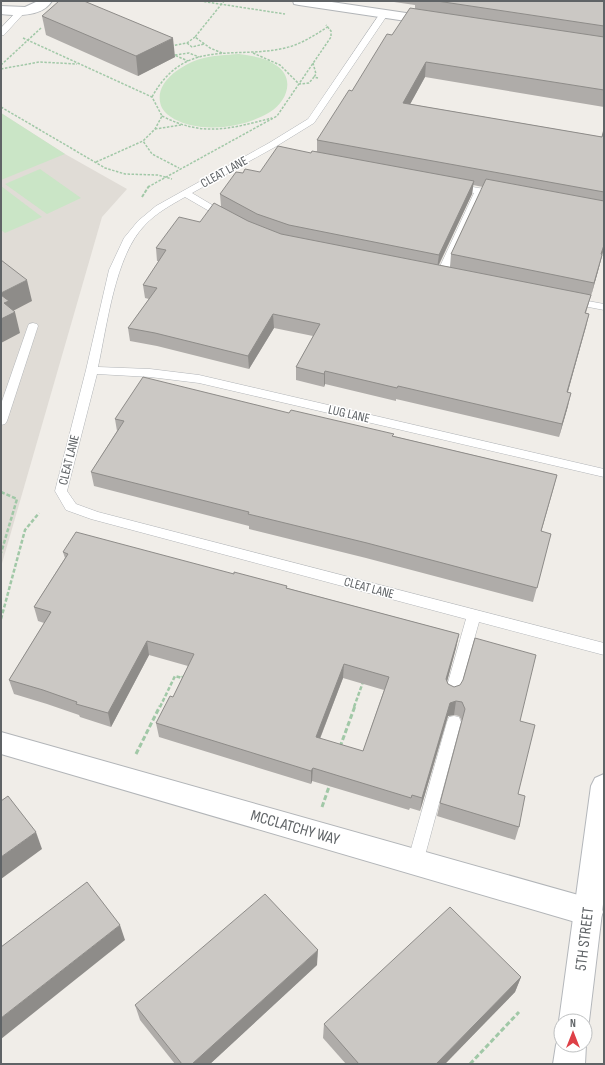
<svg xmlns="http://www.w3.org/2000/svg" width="605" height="1065" viewBox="0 0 605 1065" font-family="'Sofia Sans Condensed',sans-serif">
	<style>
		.education { fill: #e0dcd6 }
		.green { fill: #cae5c6 }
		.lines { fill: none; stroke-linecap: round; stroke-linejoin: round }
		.lane-casing { stroke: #b2b5b8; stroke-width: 1 }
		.street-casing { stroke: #b2b5b8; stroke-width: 2 }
		.secondary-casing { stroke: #b4b7bb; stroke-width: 2 }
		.path-far3 { stroke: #a1c8a7; stroke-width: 1.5; stroke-dasharray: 2.5 1.5; stroke-linecap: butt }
		.path-far2 { stroke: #a1c8a7; stroke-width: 2; stroke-dasharray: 3.5 1.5; stroke-linecap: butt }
		.path-far1 { stroke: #a1c8a7; stroke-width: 2.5; stroke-dasharray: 4 2; stroke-linecap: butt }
		.path { stroke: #a1c8a7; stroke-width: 3; stroke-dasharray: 5 2.5; stroke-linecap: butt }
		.lane { fill: #fff; fill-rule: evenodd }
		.street { fill: #fff; fill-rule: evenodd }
		.secondary { fill: #fff; fill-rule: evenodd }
		.wall { fill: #afaca9; fill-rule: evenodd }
		.shaded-wall { fill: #8e8c89 }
		.building { fill: #cbc8c4; stroke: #8e8c89; fill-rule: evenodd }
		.labels { text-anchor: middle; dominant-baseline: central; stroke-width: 3; stroke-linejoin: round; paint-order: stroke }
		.street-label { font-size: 13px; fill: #5f6366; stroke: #fff }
		.near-street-label { font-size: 16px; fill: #5f6366; stroke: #fff }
	</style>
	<rect width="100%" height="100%" fill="#f0ede8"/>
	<!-- education -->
	<polygon class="education" points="1,113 65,154 127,189 102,217 1,567"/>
	<!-- green -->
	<g class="green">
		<path d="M239 54C251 56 264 57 274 64 296 76 288 101 270 112 247 126 216 131 190 125 181 123 167 117 162 108 151 84 181 65 200 59 213 55 226 55 239 54Z"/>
		<polygon points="1,113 65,154 1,180"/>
		<polygon points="40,169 81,198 47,214 5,184"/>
		<polygon points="1,186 42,217 5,233 1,230"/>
	</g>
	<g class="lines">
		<!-- lane casing -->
		<g class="lane-casing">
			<g id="lane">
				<polygon points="18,10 24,10 25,12 4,35 1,35 1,28"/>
				<path d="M381 12H387L388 14 314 123 275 147 192 193 229 215 231 217 229 219H223L185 197C171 205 156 213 145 225 115 255 107 326 98 367L150 369 199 375 604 469V477L199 383 150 377 97 374 67 491 76 504 98 512 604 643V655L479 622 459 693 457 697 452 699 447 697 445 693 466 619 91 519 66 510 55 491 86 370 109 270 124 238 138 221 156 206 269 143 308 119Z"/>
				<polygon points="455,184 496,191 501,194 496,197 483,195 446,275 441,278 436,275 474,193 452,189 450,187 452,185"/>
				<polygon points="572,298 604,304 604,310 568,303 567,301"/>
				<polygon points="33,323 37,324 38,326 7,421 5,424 1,425 1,404 28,326 29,324"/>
				<polygon points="454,716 459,717 461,722 423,863 421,868 415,871 409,868 407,863 447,722 449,717"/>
			</g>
		</g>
		<!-- street casing -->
		<g class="street-casing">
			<g id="street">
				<path d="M38 1H52C42 17 18 16 1 14V6L25 7Z"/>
				<polygon points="293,1 325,1 433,17 438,18 440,21 438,24 433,25 299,5 294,4"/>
				<polygon points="1,732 589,898 599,902 603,912 599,922 589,926 1,754"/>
			</g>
		</g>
		<!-- secondary casing -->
		<g class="secondary-casing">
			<g id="secondary">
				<polygon points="604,774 604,896 589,1021 585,1031 585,1021 561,1021 561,1026 559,1021 591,786 595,778"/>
				<polygon points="560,1034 561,1045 585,1045 585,1042 586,1045 585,1064 553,1064 556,1045"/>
			</g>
		</g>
		<!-- path-far3 -->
		<g class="path-far3">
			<polyline points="200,1 285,14"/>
			<polyline points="23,38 152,97 162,116 155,129 143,141 152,154 179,168"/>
			<polyline points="187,43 192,47 204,44"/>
			<polyline points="171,46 187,43 195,37"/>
			<polyline points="222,53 210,48 195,37 224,1"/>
			<polyline points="253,53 280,65 299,84 309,83 314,77 318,78"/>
			<polyline points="172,54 188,61"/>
			<polyline points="175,55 189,53 199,57"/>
			<polyline points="313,63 316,74 314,77"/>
			<polyline points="1,65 41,28"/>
			<polyline points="1,69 39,62 77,64"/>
			<path d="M152 97C185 37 233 60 285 48 302 44 315 35 329 26"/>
			<polyline points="1,107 105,168 125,174 158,175 172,179"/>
			<path d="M162 116C203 137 229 129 272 118"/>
			<polyline points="155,129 181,125"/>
			<polyline points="96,162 143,141"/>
			<polyline points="148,187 277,116 331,37 331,31 326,25"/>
		</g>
		<!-- path-far2 -->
		<polyline class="path-far2" points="142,197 149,186"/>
		<!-- path-far1 -->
		<g class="path-far1">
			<polyline points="1,492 17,499 1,553"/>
			<polyline points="1,619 25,530 39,513"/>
			<polyline points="160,707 175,676 182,678 183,676"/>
			<polyline points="354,707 363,682"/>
		</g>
		<!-- path -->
		<g class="path">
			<polyline points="340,747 355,706"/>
			<polyline points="136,754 160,706"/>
			<polyline points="322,807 330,784"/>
			<polyline points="470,1064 519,1012"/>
		</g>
		<!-- lane -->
		<use href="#lane" class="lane"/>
		<!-- street -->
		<use href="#street" class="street"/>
		<!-- secondary -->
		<use href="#secondary" class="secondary"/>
	</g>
	<!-- wall -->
	<g class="wall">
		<path d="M387 1H604V107L425 77 410 104 602 137 604 129V248L598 271 586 313 589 314 568 392V406L559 437 396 399V401L325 384 324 387 296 380V367L313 336 274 328 249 369 157 346 130 341 128 328 149 299 145 298 143 285 159 261H157L156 248 200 222 221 206 220 194 243 173 260 172 311 153 317 151V140L392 35 415 9V5ZM473 185 483 187 451 254 450 267 439 265 472 194Z"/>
		<polygon points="42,16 175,57 138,76 46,35"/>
		<polygon points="289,413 393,436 557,475 541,532 551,534 533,602 366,558 249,529 249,526 94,486 91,472 117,431 115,419"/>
		<path d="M63 552 234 574 287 586V588L459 634 456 648 447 681 448 684 520 721 518 794 519 827 515 840 437 816 440 803 462 721 459 716 454 715 448 716 420 811 410 808 409 810 312 781 311 784 159 737 156 723 173 697 188 666 149 655 111 727 80 717 79 715 47 704 14 694 9 680 44 623 38 621 34 607 65 558ZM343 678 384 690 363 751 320 739Z"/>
		<polygon points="317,965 210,1064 175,1064 140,1020 135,1005"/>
		<polygon points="521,977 515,992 445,1064 346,1064 323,1038 324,1024"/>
	</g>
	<!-- shaded-wall -->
	<g class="shaded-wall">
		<polygon points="173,38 175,57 138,76 136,56"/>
		<polygon points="426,62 425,77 402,119 403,103"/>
		<polygon points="474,181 472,194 437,268 439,255"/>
		<polygon points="604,245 604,248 598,271 590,300 601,254"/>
		<polygon points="27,280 32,301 11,312 15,312 20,333 1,343 1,293"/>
		<polygon points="273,314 274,328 249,369 248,356"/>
		<polygon points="589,314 586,327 564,405 567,392"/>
		<polygon points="325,371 325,384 324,387 324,374"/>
		<polygon points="571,393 568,406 559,437 562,424"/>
		<polygon points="557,475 553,490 537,546 541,531"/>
		<polygon points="459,634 456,648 444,693 446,679"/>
		<polygon points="147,641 149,655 111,727 108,713"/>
		<polygon points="344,664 343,678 315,751 316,737"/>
		<polygon points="456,701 454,715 448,716 420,811 422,798 450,703"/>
		<polygon points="313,768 312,781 311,784 311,771"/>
		<polygon points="36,832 42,849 1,879 1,857"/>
		<polygon points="120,925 125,940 1,1039 1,1018"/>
		<polygon points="318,950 317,965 210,1064 192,1064"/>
		<polygon points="521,977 515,992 445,1064 436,1064"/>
	</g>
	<!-- building -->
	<g class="building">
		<polygon points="59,1 84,1 173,38 136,56 42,16"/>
		<polygon points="437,1 604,1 604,26"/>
		<polygon points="410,8 604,37 604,90 426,62 403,103 602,137 604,129 604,192 317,140 349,90 352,91 387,34 392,35"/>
		<polygon points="278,146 311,153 312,151 474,181 439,255 289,225 257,214 220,194 236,172 243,173 245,169 260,172"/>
		<polygon points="486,179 604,201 604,245 601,254 602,255 594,283 451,254"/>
		<polygon points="214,203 248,221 281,234 591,295 585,313 589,314 567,392 571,393 562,424 398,386 397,388 325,371 324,374 296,367 320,324 273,314 248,356 155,333 128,328 157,288 143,285 166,250 156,248 179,217 200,222"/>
		<polygon points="1,260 27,280 1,293"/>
		<polygon points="1,295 9,301 4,303 15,312 1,319"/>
		<polygon points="143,377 289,413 291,410 394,434 392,436 557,475 541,531 551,534 537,588 367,543 248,514 249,512 91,472 124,421 115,419"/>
		<path d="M76 532 234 574V572L287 586 286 588 459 634 446 679 448 684 454 687 460 685 463 680 475 638 536 655 520 721 535 725 518 794 525 796 519 827 440 803 465 709 462 702 456 701 450 703 422 798 412 795 411 798 313 768 311 771 156 723 170 696 173 697 194 654 147 641 108 713 76 704 77 702 43 690 9 680 51 612 34 607 68 554 63 552ZM344 664 389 677 363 751 316 737Z"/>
		<polygon points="8,796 36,832 1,857 1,801"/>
		<polygon points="87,882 120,925 1,1018 1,947"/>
		<polygon points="265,894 318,950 192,1064 182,1064 135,1005"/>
		<polygon points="450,907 521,977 436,1064 359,1064 324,1024"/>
	</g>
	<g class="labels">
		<!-- street labels -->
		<g class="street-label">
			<text transform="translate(224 172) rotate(-29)">CLEAT LANE</text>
			<text transform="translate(349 414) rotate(13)">LUG LANE</text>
			<text transform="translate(69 460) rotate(-76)">CLEAT LANE</text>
			<text transform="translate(369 588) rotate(15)">CLEAT LANE</text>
		</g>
		<!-- near-street labels -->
		<g class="near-street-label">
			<text transform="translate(295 828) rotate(16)">MCCLATCHY WAY</text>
			<text transform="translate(585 939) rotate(-83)">5TH STREET</text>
		</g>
	</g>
	<!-- border -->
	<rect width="605" height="1065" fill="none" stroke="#5f6366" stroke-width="4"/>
	<!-- north arrow -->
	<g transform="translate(573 1033)"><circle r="19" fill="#ffffff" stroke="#bfc1c2"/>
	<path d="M0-3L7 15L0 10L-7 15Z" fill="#de4047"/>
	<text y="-6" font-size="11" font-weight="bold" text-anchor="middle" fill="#5f6366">N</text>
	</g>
</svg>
